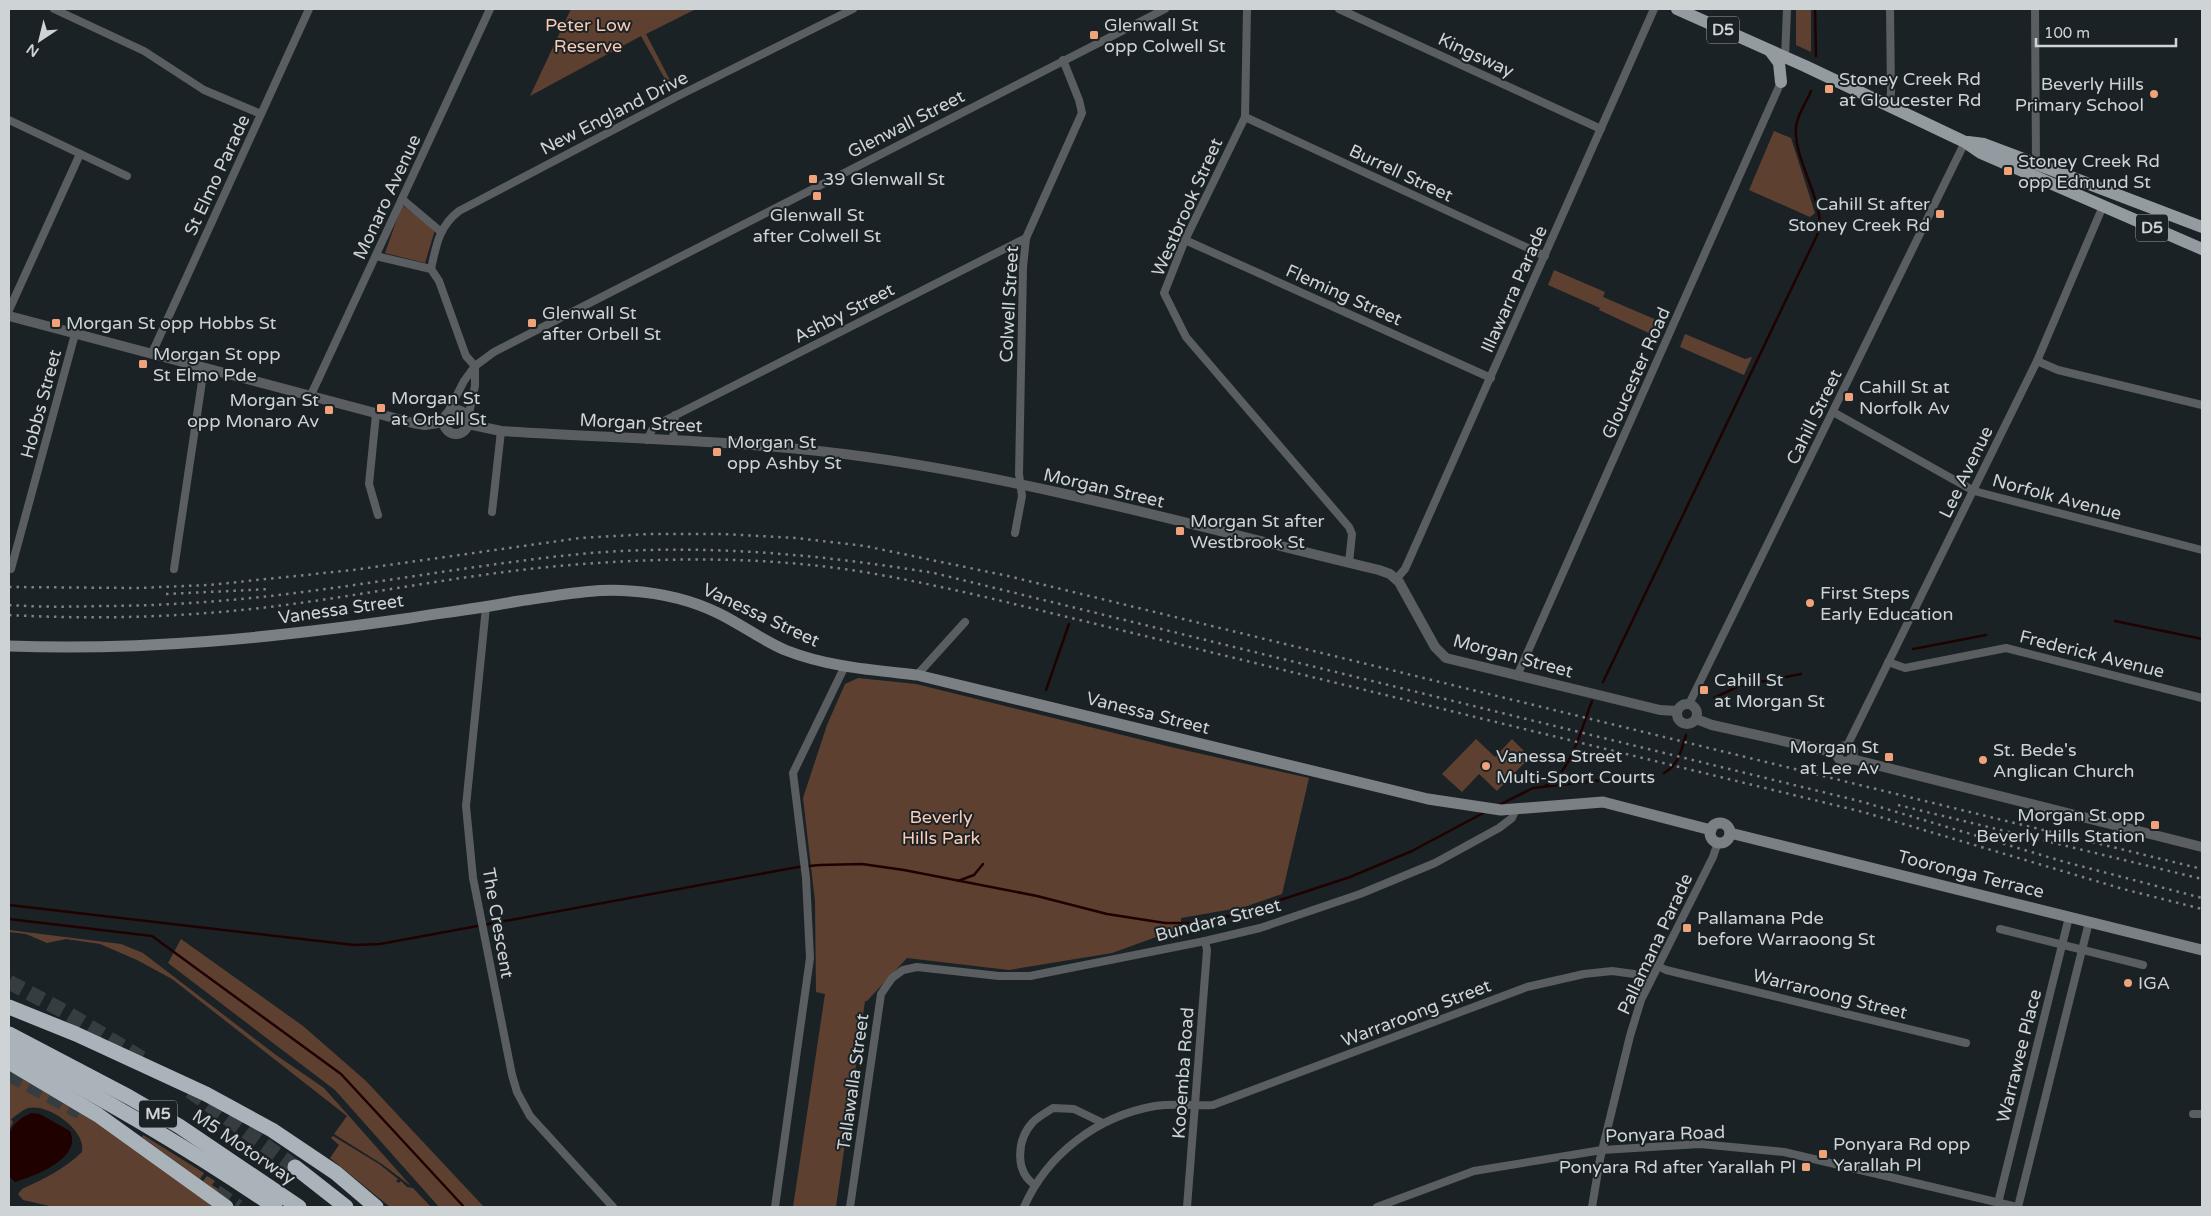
<svg xmlns="http://www.w3.org/2000/svg" width="2211" height="1216" viewBox="0 0 2211 1216" font-family="'Varela Round',sans-serif">
	<style>
		.green { fill: #5e4031 }
		.water { fill: #1f0200 }
		.lines { fill: none; stroke-linecap: round; stroke-linejoin: round }
		.stream { stroke: #1f0200; stroke-width: 2.5 }
		.motorway-tunnel { stroke: #363d40; stroke-width: 15; stroke-dasharray: 15 8; stroke-linecap: butt }
		.minor { stroke: #5a5e60; stroke-width: 8 }
		.tertiary { stroke: #5a5e60; stroke-width: 10 }
		.secondary { stroke: #7b8084; stroke-width: 11 }
		.primary { stroke: #949ba0; stroke-width: 12 }
		.motorway { stroke: #aab3b9; stroke-width: 15 }
		.rail { stroke: #7c8285; stroke-width: 2.5; stroke-dasharray: 2.5 5; stroke-linecap: butt }
		.poi-dot { fill: #f0a27a; stroke: #1b2226; stroke-width: 2 }
		.labels { text-anchor: middle; dominant-baseline: central; stroke-width: 4; stroke-linejoin: round; paint-order: stroke }
		.shield { fill: #1b2226; stroke: #989ea0; stroke-width: 1 }
		.shield-label { font-size: 16px; font-weight: bold; fill: #ced3d5 }
		.park-label { font-size: 18px; fill: #fbcbb3; stroke: #1b2226 }
		.poi-label { font-size: 18px; fill: #ced3d5; stroke: #1b2226; text-anchor: start }
		.street-label { font-size: 18px; fill: #ced3d5; stroke: #1b2226 }
	</style>
	<rect width="100%" height="100%" fill="#1b2226"/>
	<!-- green -->
	<g class="green">
		<polygon points="571,9 696,9 646,34 673,86 670,88 641,36 530,96"/>
		<polygon points="1796,9 1811,9 1811,52 1796,45"/>
		<polygon points="1774,131 1791,138 1815,213 1810,217 1749,190"/>
		<polygon points="402,205 435,230 425,263 385,253"/>
		<polygon points="1554,270 1605,292 1603,297 1659,321 1653,335 1599,310 1600,308 1548,285"/>
		<polygon points="1685,334 1745,359 1752,357 1744,375 1680,347"/>
		<polygon points="858,678 916,684 1175,748 1309,778 1282,894 1244,907 1181,918 1181,928 1112,953 1009,970 907,958 867,1001 865,1001 836,1207 793,1207 825,994 816,992 815,901 803,798 827,725 845,684"/>
		<polygon points="1476,739 1495,757 1512,739 1530,757 1497,791 1479,774 1462,792 1442,774"/>
		<polygon points="9,930 121,944 143,953 276,1055 324,1088 411,1186 382,1164 334,1134 347,1116 172,979 137,960 100,944 66,939 47,943 26,934 9,932"/>
		<polygon points="181,939 303,1026 366,1081 484,1207 439,1207 335,1090 168,963"/>
		<path d="M9 1071 102 1126 211 1202 209 1204 213 1207H54L23 1200 18 1194 22 1189C43 1179 65 1169 82 1152 87 1131 49 1103 28 1108 22 1110 16 1116 11 1119L13 1122 9 1130Z"/>
		<polygon points="143,1135 204,1173 200,1179 142,1137"/>
		<polygon points="333,1136 379,1164 398,1179 396,1181 399,1183 401,1181 407,1187 413,1188 431,1207 390,1207 330,1158 339,1145 331,1138"/>
		<polygon points="207,1176 215,1181 212,1185 227,1195 225,1198 203,1181"/>
	</g>
	<!-- water -->
	<path class="water" d="M31 1113 40 1114 70 1131C83 1158 35 1176 15 1182L9 1176C9 1146 0 1127 31 1113Z"/>
	<g class="lines">
		<!-- stream -->
		<g class="stream">
			<polyline points="1815,9 1816,56"/>
			<polyline points="2115,621 2202,639"/>
			<polyline points="1913,649 1986,635"/>
			<path d="M1603 682 1820 229C1821 195 1793 157 1796 127 1797 115 1807 101 1811 91"/>
			<polyline points="1046,690 1069,624"/>
			<polyline points="1714,698 1739,686 1801,674"/>
			<path d="M1664 773C1679 765 1681 750 1686 735"/>
			<polyline points="1637,778 1650,781"/>
			<path d="M1546 785C1571 774 1582 726 1592 701"/>
			<polyline points="1499,805 1533,788 1648,775"/>
			<polyline points="958,881 974,875 983,864"/>
			<polyline points="9,905 354,945 380,944 798,867 820,865 862,864 904,870 1037,896 1107,914 1165,923 1191,923 1235,915 1350,877 1412,851 1485,812"/>
			<polyline points="9,919 152,936 341,1074 464,1207"/>
		</g>
		<!-- motorway-tunnel -->
		<g class="motorway-tunnel">
			<polyline points="9,982 67,1013 146,1061"/>
			<polyline points="9,1074 80,1112"/>
			<polyline points="190,1091 295,1167"/>
			<polyline points="216,1192 238,1207"/>
		</g>
		<!-- minor -->
		<g class="minor">
			<polyline points="54,9 144,51 204,90 261,114"/>
			<polyline points="1247,9 1245,117 1185,240 1164,293 1186,337 1349,527 1352,534 1349,563"/>
			<polyline points="1339,9 1601,129"/>
			<polyline points="2035,9 2036,164"/>
			<polyline points="1785,58 1787,9"/>
			<polyline points="1889,106 1891,92 1890,9"/>
			<polyline points="1245,117 1545,256"/>
			<polyline points="9,120 127,176"/>
			<polyline points="402,199 440,231"/>
			<polyline points="1185,240 1491,378"/>
			<polyline points="376,256 431,269 439,281 466,356 475,366"/>
			<path d="M431 269C436 246 439 226 459 211L676 97 853 9"/>
			<polyline points="9,310 80,154"/>
			<polyline points="152,353 309,9"/>
			<polyline points="2037,361 2058,370 2202,405"/>
			<polyline points="310,397 490,9"/>
			<polyline points="448,412 464,381 475,366 494,352 1165,9"/>
			<polyline points="1833,412 1974,491 2202,550"/>
			<polyline points="376,414 369,484 378,515"/>
			<polyline points="468,418 475,386 475,366"/>
			<polyline points="647,440 652,430 662,422 1026,238"/>
			<polyline points="673,441 675,415"/>
			<polyline points="492,512 501,431"/>
			<polyline points="1015,533 1022,496 1019,474 1023,267 1026,238 1082,113 1079,100 1063,60"/>
			<polyline points="11,569 75,334"/>
			<polyline points="174,569 204,368"/>
			<polyline points="1397,578 1405,569 1654,9"/>
			<polyline points="486,607 466,806 473,878 512,1075 517,1092 530,1116 613,1207"/>
			<polyline points="1888,662 1905,668 2006,648 2202,698"/>
			<polyline points="917,675 965,622"/>
			<polyline points="1517,676 1781,82"/>
			<polyline points="1689,704 1965,142"/>
			<polyline points="1847,746 2037,361 2103,206"/>
			<polyline points="2000,929 2143,965"/>
			<polyline points="1658,966 1666,970 1966,1043"/>
			<polyline points="2193,1114 2202,1114"/>
			<path d="M1035 1185C1014 1171 1017 1139 1033 1122 1039 1116 1047 1112 1053 1108L1074 1109 1103 1123"/>
			<polyline points="1998,1203 2069,917"/>
			<polyline points="775,1207 810,958 806,878 793,773 844,668"/>
			<polyline points="850,1207 881,994 892,978 903,970 917,967 999,976 1030,976 1205,941 1260,928 1360,894 1435,863 1499,828 1512,818 1516,809"/>
			<path d="M1024 1207C1047 1154 1098 1116 1155 1106 1174 1103 1194 1106 1213 1105L1527 987 1584 974 1612 971 1634 974 1650 982"/>
			<polyline points="1187,1207 1207,950 1205,941"/>
			<polyline points="1377,1207 1474,1171 1602,1150 1700,1144 1784,1152 2017,1207"/>
			<polyline points="1592,1207 1600,1159 1630,1036 1641,1000 1713,857 1718,842"/>
			<polyline points="2018,1207 2089,922"/>
		</g>
		<!-- tertiary -->
		<g class="tertiary">
			<polyline points="9,316 413,423 425,425 444,422"/>
			<circle cx="456" cy="422" r="12"/>
			<path d="M468 424 501 431C623 439 746 440 867 457 1038 481 1210 530 1379 570L1390 574 1399 582 1435 647 1446 658 1660 710 1677 711"/>
			<circle cx="1687" cy="714" r="10"/>
			<polyline points="1696,719 1712,725 1837,753"/>
			<polyline points="1837,753 1841,747 1847,746 1853,750 1852,759"/>
			<path d="M1837 753C1838 762 1845 764 1852 759"/>
			<polyline points="1852,759 2202,847"/>
		</g>
		<!-- secondary -->
		<g class="secondary">
			<path d="M9 646C144 651 270 638 404 619 442 613 480 608 519 601 555 596 594 588 630 591 661 593 692 600 720 614 742 625 762 640 785 650 828 667 872 670 917 675L1428 799 1501 810 1603 802 1711 830"/>
			<circle cx="1720" cy="833" r="10"/>
			<polyline points="1730,833 2202,950"/>
		</g>
		<!-- primary -->
		<g class="primary">
			<polyline points="1677,9 1805,66 1965,142 1981,153 2202,249"/>
			<polyline points="1770,51 1779,63 1781,82"/>
			<polyline points="1968,142 1984,144 2202,227"/>
		</g>
		<!-- motorway -->
		<g class="motorway">
			<polyline points="9,1007 76,1034 206,1094 272,1130 336,1173 376,1207"/>
			<polyline points="9,1034 129,1097 179,1126 299,1207"/>
			<path d="M9 1049C101 1097 189 1148 275 1207"/>
			<polyline points="9,1062 98,1115 226,1207"/>
			<polyline points="295,1167 346,1207"/>
		</g>
		<!-- rail -->
		<g class="rail">
			<polyline points="9,587 138,588 209,585 353,570 580,538 649,534 723,534 796,538 865,546 1008,576 2202,869"/>
			<polyline points="166,594 271,589"/>
			<path d="M9 605C38 607 68 607 98 606 158 606 219 602 279 595 380 583 480 564 580 554 699 543 817 554 934 573L1863 802 2065 862 2202 898"/>
			<path d="M9 615C100 620 194 617 285 605 384 592 483 571 583 564 676 557 772 557 864 572 911 580 956 590 1002 601L1863 812 2123 889 2202 909"/>
			<polyline points="1898,805 2202,879"/>
		</g>
	</g>
	<!-- markers -->
	<g class="poi-dot">
		<rect x="1089" y="30" width="10" height="10" rx="2.5"/>
		<rect x="1824" y="84" width="10" height="10" rx="2.5"/>
		<circle cx="2154" cy="94" r="5"/>
		<rect x="2003" y="166" width="10" height="10" rx="2.5"/>
		<rect x="808" y="174" width="10" height="10" rx="2.5"/>
		<rect x="812" y="191" width="10" height="10" rx="2.5"/>
		<rect x="1935" y="209" width="10" height="10" rx="2.5"/>
		<rect x="51" y="318" width="10" height="10" rx="2.5"/>
		<rect x="527" y="318" width="10" height="10" rx="2.5"/>
		<rect x="138" y="359" width="10" height="10" rx="2.5"/>
		<rect x="1844" y="392" width="10" height="10" rx="2.5"/>
		<rect x="376" y="403" width="10" height="10" rx="2.5"/>
		<rect x="324" y="405" width="10" height="10" rx="2.5"/>
		<rect x="712" y="447" width="10" height="10" rx="2.5"/>
		<rect x="1175" y="526" width="10" height="10" rx="2.5"/>
		<circle cx="1810" cy="603" r="5"/>
		<rect x="1699" y="685" width="10" height="10" rx="2.5"/>
		<rect x="1884" y="752" width="10" height="10" rx="2.5"/>
		<circle cx="1983" cy="760" r="5"/>
		<circle cx="1486" cy="766" r="5"/>
		<rect x="2150" y="820" width="10" height="10" rx="2.5"/>
		<rect x="1682" y="923" width="10" height="10" rx="2.5"/>
		<circle cx="2128" cy="983" r="5"/>
		<rect x="1818" y="1149" width="10" height="10" rx="2.5"/>
		<rect x="1801" y="1162" width="10" height="10" rx="2.5"/>
	</g>
	<g class="labels">
		<!-- shield labels -->
		<g class="shield">
			<rect x="1707" y="16.5" width="32" height="27" rx="4"/>
			<rect x="2136" y="214.5" width="32" height="27" rx="4"/>
			<rect x="139" y="1100.5" width="38" height="27" rx="4"/>
		</g>
		<g class="shield-label">
			<text x="1723" y="30">D5</text>
			<text x="2152" y="228">D5</text>
			<text x="158" y="1114">M5</text>
		</g>
		<!-- park labels -->
		<g class="park-label">
			<text x="588" y="25">Peter Low<tspan x="588" dy="21">Reserve</tspan></text>
			<text x="941" y="817">Beverly<tspan x="941" dy="21">Hills Park</tspan></text>
		</g>
		<!-- poi labels -->
		<g class="poi-label">
			<text x="1104" y="25">Glenwall St<tspan x="1104" dy="21">opp Colwell St</tspan></text>
			<text x="1839" y="79">Stoney Creek Rd<tspan x="1839" dy="21">at Gloucester Rd</tspan></text>
			<text x="2144" y="84" text-anchor="end">Beverly Hills<tspan x="2144" dy="21">Primary School</tspan></text>
			<text x="2018" y="161">Stoney Creek Rd<tspan x="2018" dy="21">opp Edmund St</tspan></text>
			<text x="823" y="179">39 Glenwall St</text>
			<text x="1930" y="204" text-anchor="end">Cahill St after<tspan x="1930" dy="21">Stoney Creek Rd</tspan></text>
			<text x="817" y="215" text-anchor="middle">Glenwall St<tspan x="817" dy="21">after Colwell St</tspan></text>
			<text x="542" y="313">Glenwall St<tspan x="542" dy="21">after Orbell St</tspan></text>
			<text x="66" y="323">Morgan St opp Hobbs St</text>
			<text x="153" y="354">Morgan St opp<tspan x="153" dy="21">St Elmo Pde</tspan></text>
			<text x="1859" y="387">Cahill St at<tspan x="1859" dy="21">Norfolk Av</tspan></text>
			<text x="391" y="398">Morgan St<tspan x="391" dy="21">at Orbell St</tspan></text>
			<text x="319" y="400" text-anchor="end">Morgan St<tspan x="319" dy="21">opp Monaro Av</tspan></text>
			<text x="727" y="442">Morgan St<tspan x="727" dy="21">opp Ashby St</tspan></text>
			<text x="1190" y="521">Morgan St after<tspan x="1190" dy="21">Westbrook St</tspan></text>
			<text x="1820" y="593">First Steps<tspan x="1820" dy="21">Early Education</tspan></text>
			<text x="1714" y="680">Cahill St<tspan x="1714" dy="21">at Morgan St</tspan></text>
			<text x="1879" y="747" text-anchor="end">Morgan St<tspan x="1879" dy="21">at Lee Av</tspan></text>
			<text x="1993" y="750">St. Bede's<tspan x="1993" dy="21">Anglican Church</tspan></text>
			<text x="1496" y="756">Vanessa Street<tspan x="1496" dy="21">Multi-Sport Courts</tspan></text>
			<text x="2145" y="815" text-anchor="end">Morgan St opp<tspan x="2145" dy="21">Beverly Hills Station</tspan></text>
			<text x="1697" y="918">Pallamana Pde<tspan x="1697" dy="21">before Warraoong St</tspan></text>
			<text x="2138" y="983">IGA</text>
			<text x="1833" y="1144">Ponyara Rd opp<tspan x="1833" dy="21">Yarallah Pl</tspan></text>
			<text x="1796" y="1167" text-anchor="end">Ponyara Rd after Yarallah Pl</text>
		</g>
		<!-- street labels -->
		<g class="street-label">
			<text transform="translate(1476 55) rotate(25)">Kingsway</text>
			<text transform="translate(614 113) rotate(-27)">New England Drive</text>
			<text transform="translate(906 124) rotate(-27)">Glenwall Street</text>
			<text transform="translate(1401 173) rotate(25)">Burrell Street</text>
			<text transform="translate(217 175) rotate(-65)">St Elmo Parade</text>
			<text transform="translate(387 197) rotate(-65)">Monaro Avenue</text>
			<text transform="translate(1187 207) rotate(-66)">Westbrook Street</text>
			<text transform="translate(1514 289) rotate(-66)">Illawarra Parade</text>
			<text transform="translate(1344 295) rotate(24)">Fleming Street</text>
			<text transform="translate(1009 304) rotate(-87)">Colwell Street</text>
			<text transform="translate(844 313) rotate(-27)">Ashby Street</text>
			<text transform="translate(1636 373) rotate(-66)">Gloucester Road</text>
			<text transform="translate(41 404) rotate(-75)">Hobbs Street</text>
			<text transform="translate(1814 417) rotate(-64)">Cahill Street</text>
			<text transform="translate(641 423) rotate(3)">Morgan Street</text>
			<text transform="translate(1966 472) rotate(-64)">Lee Avenue</text>
			<text transform="translate(1104 488) rotate(13)">Morgan Street</text>
			<text transform="translate(2057 497) rotate(15)">Norfolk Avenue</text>
			<text transform="translate(341 609) rotate(-8)">Vanessa Street</text>
			<text transform="translate(761 615) rotate(25)">Vanessa Street</text>
			<text transform="translate(2092 654) rotate(14)">Frederick Avenue</text>
			<text transform="translate(1513 656) rotate(15)">Morgan Street</text>
			<text transform="translate(1148 713) rotate(14)">Vanessa Street</text>
			<text transform="translate(1971 874) rotate(14)">Tooronga Terrace</text>
			<text transform="translate(1218 920) rotate(-14)">Bundara Street</text>
			<text transform="translate(498 923) rotate(80)">The Crescent</text>
			<text transform="translate(1655 944) rotate(-65)">Pallamana Parade</text>
			<text transform="translate(1830 994) rotate(14)">Warraroong Street</text>
			<text transform="translate(1416 1013) rotate(-21)">Warraroong Street</text>
			<text transform="translate(2019 1056) rotate(-76)">Warrawee Place</text>
			<text transform="translate(1183 1073) rotate(-86)">Kooemba Road</text>
			<text transform="translate(853 1082) rotate(-82)">Tallawalla Street</text>
			<text transform="translate(1665 1134) rotate(-2)">Ponyara Road</text>
			<text transform="translate(244 1147) rotate(34)">M5 Motorway</text>
		</g>
	</g>
	<!-- border -->
	<rect width="2211" height="1216" fill="none" stroke="#ced3d5" stroke-width="20"/>
	<!-- north arrow -->
	<g transform="translate(40 40) rotate(215)" stroke="#1b2226" stroke-width="4" paint-order="stroke">
	<path d="M0-4L9 19L0 12L-9 19Z" fill="#ced3d5"/>
	<text y="-8" font-size="14" font-weight="bold" text-anchor="middle" fill="#ced3d5">N</text>
	</g>
	<!-- scale -->
	<path d="M2036 38v8h140v-8" fill="none" stroke="#ced3d5" stroke-width="2.5"/>
	<text x="2044" y="38" font-size="15" fill="#ced3d5" stroke="#1b2226" stroke-width="4" paint-order="stroke">100 m</text>
</svg>
